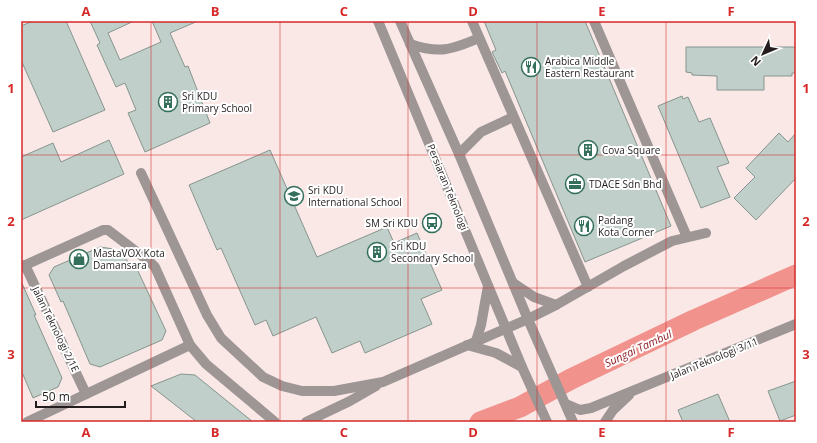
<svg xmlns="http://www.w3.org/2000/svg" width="817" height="443" viewBox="0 0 817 443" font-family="'Open Sans',sans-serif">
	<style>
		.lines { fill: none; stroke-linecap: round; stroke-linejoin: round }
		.river { stroke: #f1928d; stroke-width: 21 }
		.building { fill: #c0cfc9; stroke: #86958f }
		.minor { stroke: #9d9695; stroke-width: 10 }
		.grid { fill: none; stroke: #d62828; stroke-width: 1; stroke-opacity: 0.55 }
		.labels { text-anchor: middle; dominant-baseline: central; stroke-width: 4; stroke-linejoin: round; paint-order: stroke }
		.poi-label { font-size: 10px; fill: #241d1d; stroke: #fff; text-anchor: start }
		.street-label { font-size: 10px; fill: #241d1d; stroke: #fff }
		.water-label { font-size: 11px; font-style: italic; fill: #8f2026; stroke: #fff }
		.neatline { fill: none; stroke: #d62828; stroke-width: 1.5 }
		.grid-label { font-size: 13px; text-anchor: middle; font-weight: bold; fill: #d62828 }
	</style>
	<rect width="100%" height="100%" fill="#fae8e7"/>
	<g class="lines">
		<!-- river -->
		<polyline class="river" points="480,422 520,407 571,379 694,320 796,275"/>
	</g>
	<!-- building -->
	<g class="building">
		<polygon points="33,21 66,21 105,110 53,132 21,60 21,26"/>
		<polygon points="90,21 134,21 108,33 120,60 161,42 152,21 198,21 170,33 185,67 188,66 210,123 145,152 128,113 136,110 125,83 116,87 97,45 100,43"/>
		<polygon points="484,21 585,21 671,226 585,262 505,71 502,73 492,52 496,50"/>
		<polygon points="686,47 796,47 796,73 792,73 792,76 764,76 764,90 717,90 717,76 692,75 692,73 686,72"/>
		<polygon points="682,96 683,99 688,97 699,122 710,118 729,163 717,167 730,197 701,208 658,106"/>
		<polygon points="779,133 788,142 796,133 796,178 756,220 734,198 755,177 746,168"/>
		<polygon points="109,140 124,174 21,220 21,157 53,143 61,162"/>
		<polygon points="270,150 317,257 387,227 394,243 417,233 442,290 421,299 432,324 365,353 360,341 332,353 316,317 273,336 266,320 255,325 221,248 217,250 189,185"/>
		<polygon points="100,247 114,249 137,269 166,331 162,340 100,367 90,364 63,301 61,302 49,275 54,267"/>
		<polygon points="21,281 36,315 34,315 62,378 58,387 33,398 21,370"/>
		<polygon points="181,374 195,375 253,422 197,422 151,386"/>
		<polygon points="796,381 796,415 780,421 768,391"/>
		<polygon points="718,394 730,422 683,422 678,410"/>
	</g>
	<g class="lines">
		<!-- minor -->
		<g class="minor">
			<polyline points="378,21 522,367 547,422"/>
			<polyline points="400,21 459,154 527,317 573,422"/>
			<polyline points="472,21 588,287"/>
			<polyline points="594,21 687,237"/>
			<path d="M410 44C439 54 451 50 479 38"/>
			<polyline points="459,154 481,132 513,117"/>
			<polyline points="141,173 207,315 221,338 263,377 282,386 302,391 334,391 383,382 528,319 556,305 624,266 672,241 706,233"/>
			<polyline points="25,265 86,394"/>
			<polyline points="21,267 103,230 108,230 150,262 155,267 190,345 206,364 275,422"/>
			<polyline points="513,283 534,297 556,305"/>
			<polyline points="476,341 481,325 488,286"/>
			<polyline points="467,345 496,353 522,367"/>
			<polyline points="566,404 580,410 591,408 796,324"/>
			<polyline points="27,422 190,345"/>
			<polyline points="306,422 350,401 376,386"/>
			<polyline points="605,422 613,410 629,395"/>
		</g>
	</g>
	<!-- grid -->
	<path class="grid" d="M151 21V422M280 21V422M408 21V422M537 21V422M666 21V422M21 155H796M21 288H796"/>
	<!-- icons -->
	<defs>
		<g id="restaurant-ring" transform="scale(1)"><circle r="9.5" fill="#fff" stroke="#336f5b" stroke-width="1.5"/><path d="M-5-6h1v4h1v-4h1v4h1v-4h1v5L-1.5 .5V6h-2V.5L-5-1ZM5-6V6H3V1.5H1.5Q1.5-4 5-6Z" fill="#336f5b"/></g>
		<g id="building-ring" transform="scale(1)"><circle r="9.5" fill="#fff" stroke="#336f5b" stroke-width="1.5"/><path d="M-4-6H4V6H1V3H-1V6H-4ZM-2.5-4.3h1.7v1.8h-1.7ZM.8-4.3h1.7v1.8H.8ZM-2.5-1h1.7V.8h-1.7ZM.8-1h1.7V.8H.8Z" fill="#336f5b"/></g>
		<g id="office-ring" transform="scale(1)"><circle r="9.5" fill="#fff" stroke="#336f5b" stroke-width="1.5"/><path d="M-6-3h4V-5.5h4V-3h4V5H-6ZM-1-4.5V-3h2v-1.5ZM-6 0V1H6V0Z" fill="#336f5b"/></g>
		<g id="school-ring" transform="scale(1)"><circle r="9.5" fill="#fff" stroke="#336f5b" stroke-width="1.5"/><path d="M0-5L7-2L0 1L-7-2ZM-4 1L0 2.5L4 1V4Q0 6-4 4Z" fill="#336f5b"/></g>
		<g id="bus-ring" transform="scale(1)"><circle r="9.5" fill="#fff" stroke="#336f5b" stroke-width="1.5"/><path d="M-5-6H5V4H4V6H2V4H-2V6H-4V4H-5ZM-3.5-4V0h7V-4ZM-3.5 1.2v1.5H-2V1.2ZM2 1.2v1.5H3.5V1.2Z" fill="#336f5b"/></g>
		<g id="shop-ring" transform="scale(1)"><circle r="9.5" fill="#fff" stroke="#336f5b" stroke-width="1.5"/><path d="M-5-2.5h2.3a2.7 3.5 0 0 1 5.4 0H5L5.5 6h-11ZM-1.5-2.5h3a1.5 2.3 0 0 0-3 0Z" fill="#336f5b"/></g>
	</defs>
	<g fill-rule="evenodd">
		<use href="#restaurant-ring" x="531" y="67"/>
		<use href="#building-ring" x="168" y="102"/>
		<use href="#building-ring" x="588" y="150"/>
		<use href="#office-ring" x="575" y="184"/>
		<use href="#school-ring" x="294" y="196"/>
		<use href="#bus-ring" x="432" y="223"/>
		<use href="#restaurant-ring" x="584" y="226"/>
		<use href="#building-ring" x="377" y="252"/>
		<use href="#shop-ring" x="79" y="259"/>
	</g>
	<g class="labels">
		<!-- poi labels -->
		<g class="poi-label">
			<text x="545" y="61">Arabica Middle<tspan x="545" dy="12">Eastern Restaurant</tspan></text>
			<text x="182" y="96">Sri KDU<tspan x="182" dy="12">Primary School</tspan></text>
			<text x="602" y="150">Cova Square</text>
			<text x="589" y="184">TDACE Sdn Bhd</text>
			<text x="308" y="190">Sri KDU<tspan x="308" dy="12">International School</tspan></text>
			<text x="598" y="220">Padang<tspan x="598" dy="12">Kota Corner</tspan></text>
			<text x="418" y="223" text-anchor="end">SM Sri KDU</text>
			<text x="391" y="246">Sri KDU<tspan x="391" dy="12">Secondary School</tspan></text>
			<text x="93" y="253">MastaVOX Kota<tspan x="93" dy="12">Damansara</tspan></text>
		</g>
		<!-- street labels -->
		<g class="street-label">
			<text transform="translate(448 187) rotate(68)">Persiaran Teknologi</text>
			<text transform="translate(56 329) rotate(64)">Jalan Teknologi 2/1E</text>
			<text transform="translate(714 358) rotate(-22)">Jalan Teknologi 3/11</text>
		</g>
		<!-- water labels -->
		<g class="water-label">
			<text transform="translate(638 348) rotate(-25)">Sungai Tambul</text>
		</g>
	</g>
	<!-- border -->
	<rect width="817" height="443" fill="none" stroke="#ffffff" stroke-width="44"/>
	<!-- north arrow -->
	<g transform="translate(763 54) rotate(226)" stroke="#ffffff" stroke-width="3" paint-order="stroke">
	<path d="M0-3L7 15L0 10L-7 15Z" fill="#241d1d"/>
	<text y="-6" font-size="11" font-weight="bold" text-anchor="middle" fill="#241d1d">N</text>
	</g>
	<!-- scale -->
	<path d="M36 401v6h89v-6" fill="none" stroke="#241d1d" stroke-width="2"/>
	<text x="42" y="401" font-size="12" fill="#241d1d" stroke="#ffffff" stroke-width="3" paint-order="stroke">50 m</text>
	<rect x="22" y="22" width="773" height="399" class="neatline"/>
	<g class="grid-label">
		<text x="86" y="16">A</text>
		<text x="215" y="16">B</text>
		<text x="344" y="16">C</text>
		<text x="473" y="16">D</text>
		<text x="602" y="16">E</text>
		<text x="731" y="16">F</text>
		<text x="11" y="93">1</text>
		<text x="806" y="93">1</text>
		<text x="11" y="226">2</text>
		<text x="806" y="226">2</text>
		<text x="11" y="359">3</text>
		<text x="806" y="359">3</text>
		<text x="86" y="437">A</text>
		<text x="215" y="437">B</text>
		<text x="344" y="437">C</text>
		<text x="473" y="437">D</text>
		<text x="602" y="437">E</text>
		<text x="731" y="437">F</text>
	</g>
</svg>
